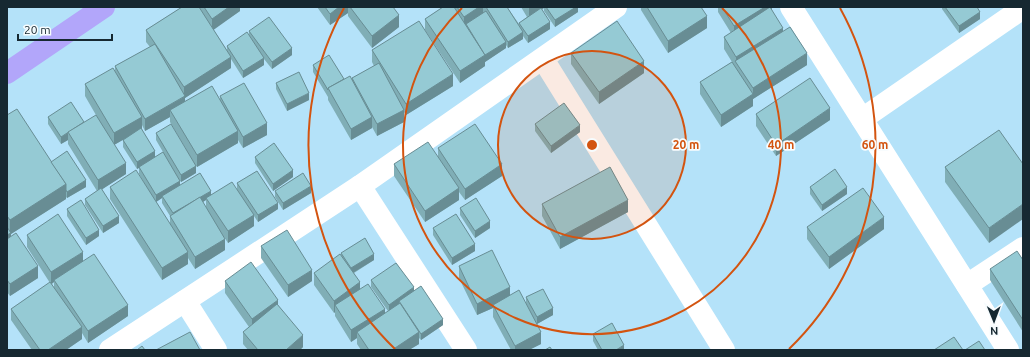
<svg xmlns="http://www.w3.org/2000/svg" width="1030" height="357" viewBox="0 0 1030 357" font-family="Ubuntu,sans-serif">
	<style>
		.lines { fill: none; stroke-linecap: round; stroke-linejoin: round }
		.minor { stroke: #fff; stroke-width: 22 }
		.highway { stroke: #b2a6fa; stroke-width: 22 }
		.wall { fill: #80aeb6; fill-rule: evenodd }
		.shaded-wall { fill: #688d94 }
		.building { fill: #95cad4; stroke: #688d94 }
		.ring { fill: none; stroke: #d35410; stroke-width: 2 }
		.centre { fill: #d35410; stroke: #f7fcfe; stroke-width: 2 }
		.ring-label { font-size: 12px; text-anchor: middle; font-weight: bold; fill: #d35410; stroke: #f7fcfe; stroke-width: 3.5; stroke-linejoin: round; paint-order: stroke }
	</style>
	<rect width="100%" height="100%" fill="#b4e2f9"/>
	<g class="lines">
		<!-- minor -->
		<g class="minor">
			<polyline points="791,7 1008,350"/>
			<polyline points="543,59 724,350"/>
			<polyline points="862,119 1023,8"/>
			<polyline points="360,186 466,350"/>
			<polyline points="967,285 1023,248"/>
			<polyline points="185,301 216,350"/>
			<polyline points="110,350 360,186 616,7"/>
		</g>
		<!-- highway -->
		<polyline class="highway" points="7,73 104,7"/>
	</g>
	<!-- wall -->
	<g class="wall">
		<path d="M182 7H240V11L213 29 227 50V46L249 35V31L292 55 272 69 264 59V65L243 78 231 59V68L185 98V101L220 99V96L267 135 243 148 238 140V143L197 167 196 166V173L181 182 180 181V185L211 195 237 189V183L278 209 258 222 254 216V226L228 243 224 237 225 250 195 269 188 258V264L162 280 110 199V187L151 195 139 174V168L137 169 123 147V140L129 136 114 145 126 174 102 189 119 223 103 233 85 205V199L97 191 68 144V140L61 144 48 124V117L84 122H100L85 96V84L115 71V66L150 47 146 42V30ZM170 117V122L186 149 156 133V140L163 152 155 157 142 129V125L145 131ZM162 198V203L170 216V224L156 202ZM206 200V208L203 202Z"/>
		<polygon points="317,7 393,7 399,27 372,48 348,16 348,13 330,25"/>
		<polygon points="443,7 507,7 519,24 519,23 527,17 521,7 578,7 578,12 555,27 544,11 544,8 542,9 550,29 528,43 523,36 523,39 508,48 506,45 506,48 485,62 485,66 460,83 425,30 425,19"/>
		<polygon points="641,7 701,7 707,28 668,53 641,10"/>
		<polygon points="718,7 772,7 772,10 783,31 807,65 753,99 753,106 721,127 700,94 700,82 732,62 724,49 724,37 731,33 718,12"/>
		<polygon points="942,7 977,7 980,19 959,33 942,9"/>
		<polygon points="372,50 453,86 406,115 404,112 404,122 377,136 372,127 372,128 351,140 328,100 328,97 313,72 313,65 344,79 352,80 352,78 374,66 372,62"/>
		<polygon points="571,53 644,73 599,104 571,64"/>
		<polygon points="276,83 309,100 287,111 276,89"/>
		<polygon points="756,114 830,120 776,156 756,126"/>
		<polygon points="7,115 51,161 86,187 67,198 66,197 66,199 11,234 11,237 38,278 10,296 7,292"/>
		<polygon points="535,124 580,132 551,153 535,131"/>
		<polygon points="999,130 989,243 945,182 945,167"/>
		<polygon points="438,148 502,176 465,200 459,192 459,200 425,222 394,176 394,164 438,156"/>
		<polygon points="255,157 293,177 273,191 255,163"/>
		<polygon points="810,187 847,194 822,211 810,194"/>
		<polygon points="275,191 311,193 283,210 275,197"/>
		<polygon points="542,204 628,212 560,249 542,216"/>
		<polygon points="460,208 490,228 475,238 460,215"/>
		<polygon points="67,209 99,236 86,245 67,216"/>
		<polygon points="807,227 884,229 829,269 807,239"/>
		<polygon points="433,228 475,251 452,265 433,235"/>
		<path d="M27 235 83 262 128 316 88 343 82 333V339L66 350H32L11 320V309L50 283 27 247ZM54 282V288L52 284Z"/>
		<polygon points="261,246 312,281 288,297 261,258"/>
		<polygon points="1022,250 1023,250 1023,332 990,280 990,269 1022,258"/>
		<polygon points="341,253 374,260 354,273 360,289 385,314 388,311 371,287 371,280 414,291 443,325 421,340 419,338 419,344 409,350 361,350 357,344 357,338 351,342 335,316 335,312 334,313 314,285 314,273 341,256"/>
		<polygon points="459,266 526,304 526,297 553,315 537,324 541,344 529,350 511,350 493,317 493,308 477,315 459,278"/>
		<polygon points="225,281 278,305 303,347 300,350 248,350 243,344 243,332 249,327 225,293"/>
		<polygon points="593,334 624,350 598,350 593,341"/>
	</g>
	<!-- shaded-wall -->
	<g class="shaded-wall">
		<polygon points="229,7 240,7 240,11 212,31 212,19"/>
		<polygon points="339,7 348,7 348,13 330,25 330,14"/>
		<polygon points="479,7 483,7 483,16 464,26 464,17"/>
		<polygon points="529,7 544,7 544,8 529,18"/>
		<polygon points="576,7 578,7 578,12 555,27 555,20"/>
		<polygon points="765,7 772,7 772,15 734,38 734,26"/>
		<polygon points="980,12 980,19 959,33 959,26"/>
		<polygon points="399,15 399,27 372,48 372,36"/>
		<polygon points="707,16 707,28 668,53 668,41"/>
		<polygon points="550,22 550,29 528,43 528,36"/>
		<polygon points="783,28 783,39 736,62 736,57"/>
		<polygon points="523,32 523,39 508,48 508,42"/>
		<polygon points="506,42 506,48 485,62 485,66 460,83 460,71"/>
		<polygon points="292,48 292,55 272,69 272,62"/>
		<polygon points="807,53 807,65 753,99 753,106 721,127 721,115 753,94 753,88"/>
		<polygon points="231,57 231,68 185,98 185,108 170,110 170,117 145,131 145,119 184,97 184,87"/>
		<polygon points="264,58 264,65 243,78 243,71"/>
		<polygon points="644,61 644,73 599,104 599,92"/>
		<polygon points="453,74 453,86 406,115 406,104"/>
		<polygon points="309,93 309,100 287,111 287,104"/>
		<polygon points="830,108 830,120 776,156 776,145"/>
		<polygon points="404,110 404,122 377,136 377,124"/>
		<polygon points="142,117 142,129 114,145 114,133"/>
		<polygon points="372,117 372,128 351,140 351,129"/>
		<polygon points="267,123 267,135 243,148 243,137"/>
		<polygon points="580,125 580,132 551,153 551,146"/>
		<polygon points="238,131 238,143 197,167 197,155"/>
		<polygon points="68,133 68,140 61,144 61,137"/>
		<polygon points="155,151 155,158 137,169 137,162"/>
		<polygon points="126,163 126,174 98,192 98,180"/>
		<polygon points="502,164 502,176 465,200 465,189"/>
		<polygon points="196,166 196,173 181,182 181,175"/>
		<polygon points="293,170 293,177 273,191 273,184"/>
		<polygon points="86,180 86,187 67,198 67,192"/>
		<polygon points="180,181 180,188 162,196 162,198 156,202 156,195"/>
		<polygon points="66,184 66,199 11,234 11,244 7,247 7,235 10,233 10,220"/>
		<polygon points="311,186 311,193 283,210 283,203"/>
		<polygon points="847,187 847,194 822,211 822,205"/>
		<polygon points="459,188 459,200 425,222 425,211"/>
		<polygon points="211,191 211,197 206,198 206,200 173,220 173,213"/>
		<polygon points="628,200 628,212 560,249 560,237"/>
		<polygon points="278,203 278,209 258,222 258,215"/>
		<polygon points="1023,204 1023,219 989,243 989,228"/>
		<polygon points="254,215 254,226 228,243 228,231"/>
		<polygon points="119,216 119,223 103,233 103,226"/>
		<polygon points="884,217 884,229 829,269 829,257"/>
		<polygon points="490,221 490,228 475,238 475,231"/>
		<polygon points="99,230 99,236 86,245 86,238"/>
		<polygon points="225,239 225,250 195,269 195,257"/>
		<polygon points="475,244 475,251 452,265 452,258"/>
		<polygon points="83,252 83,264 54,280 54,282 51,284 51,272"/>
		<polygon points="188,252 188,264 162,280 162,268"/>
		<polygon points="374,254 374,260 351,274 351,268"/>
		<polygon points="38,266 38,278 10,296 10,284"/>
		<polygon points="312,270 312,281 288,297 288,285"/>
		<polygon points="360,282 360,294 335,305 335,312 334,313 334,301"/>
		<polygon points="414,287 414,294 399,301 399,305 389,312 389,305"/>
		<polygon points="510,287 510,299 493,305 493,308 477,315 477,304"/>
		<polygon points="278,300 278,312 252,330 252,319"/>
		<polygon points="128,305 128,316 88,343 88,331"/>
		<polygon points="553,308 553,315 537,324 537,317"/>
		<polygon points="385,309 385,321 357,332 357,338 351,342 351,330"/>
		<polygon points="443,319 443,325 421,340 421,334"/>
		<polygon points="82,327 82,339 66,350 48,350"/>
		<polygon points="419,332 419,344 409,350 392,350"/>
		<polygon points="541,332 541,344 529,350 515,350 515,346"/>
		<polygon points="303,335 303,347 300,350 286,350"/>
		<polygon points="624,345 624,350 616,350"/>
	</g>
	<!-- building -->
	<g class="building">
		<polygon points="182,7 199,7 231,57 184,87 146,30"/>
		<polygon points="204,7 229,7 212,19"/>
		<polygon points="325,7 339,7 330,14"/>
		<polygon points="350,7 393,7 399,15 372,36"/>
		<polygon points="443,7 454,7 485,55 460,71 425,19"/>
		<polygon points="457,7 479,7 464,17"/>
		<polygon points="486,7 507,7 523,32 508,42"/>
		<polygon points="546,7 576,7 555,20"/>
		<polygon points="647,7 701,7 707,16 668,41"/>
		<polygon points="722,7 765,7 734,26"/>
		<polygon points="770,7 783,28 736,57 724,37"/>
		<polygon points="945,7 977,7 980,12 959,26"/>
		<polygon points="541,8 550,22 528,36 519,23"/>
		<polygon points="486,11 506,42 485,55 466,24"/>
		<polygon points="269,17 292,48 272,62 249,31"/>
		<polygon points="419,21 453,74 406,104 372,50"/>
		<polygon points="617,21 644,61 599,92 571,53"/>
		<polygon points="790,27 807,53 753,88 735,61"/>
		<polygon points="247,32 264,58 243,71 227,46"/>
		<polygon points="155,44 185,96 145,119 115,66"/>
		<polygon points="329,55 344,79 328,88 328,90 313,65"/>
		<polygon points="732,62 753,94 721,115 700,82"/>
		<polygon points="379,63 404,110 377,124 352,78"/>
		<polygon points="113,68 142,117 114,133 85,84"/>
		<polygon points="299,72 309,93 287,104 276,83"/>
		<polygon points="350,76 372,117 351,129 328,88"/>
		<polygon points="810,78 830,108 776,145 756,114"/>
		<polygon points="244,83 267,123 243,137 220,96"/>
		<polygon points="212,86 238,131 197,155 170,110"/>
		<polygon points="71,102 84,122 61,137 48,117"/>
		<polygon points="564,103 580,125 551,146 535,124"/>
		<polygon points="17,109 66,184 10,220 7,216 7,115"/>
		<polygon points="96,115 126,163 98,180 68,132"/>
		<polygon points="171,124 196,166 181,175 156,133"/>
		<polygon points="475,124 502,164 465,189 438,148"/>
		<polygon points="141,128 155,151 137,162 123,140"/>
		<polygon points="999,130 1023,164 1023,204 989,228 945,167"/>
		<polygon points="428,142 459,188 425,211 394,164"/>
		<polygon points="274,143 293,170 273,184 255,157"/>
		<polygon points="67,151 86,180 67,192 66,190 66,184 51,162"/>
		<polygon points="163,152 180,181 156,195 139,167"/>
		<polygon points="610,167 628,200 560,237 542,204"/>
		<polygon points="835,169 847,187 822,205 810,187"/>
		<polygon points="136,170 188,252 162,268 110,187"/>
		<polygon points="257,171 278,203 258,215 237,183"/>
		<polygon points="200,173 211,191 173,213 162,196"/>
		<polygon points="303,173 311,186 283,203 275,191"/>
		<polygon points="232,182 254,215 228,231 206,198"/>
		<polygon points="101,188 119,216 103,226 85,199"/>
		<polygon points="863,188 884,217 829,257 807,227"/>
		<polygon points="200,197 225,239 195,257 170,216"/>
		<polygon points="476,198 490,221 475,231 460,208"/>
		<polygon points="81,200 99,230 86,238 67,209"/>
		<polygon points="58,214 83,252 51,272 27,235"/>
		<polygon points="456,214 475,244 452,258 433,228"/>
		<polygon points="7,227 11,233 7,235"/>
		<polygon points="287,230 312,270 288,285 261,246"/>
		<polygon points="16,233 38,266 10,284 7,280 7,239"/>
		<polygon points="365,238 374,254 351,268 341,253"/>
		<polygon points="492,250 510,287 477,304 459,266"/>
		<polygon points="1017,251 1023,260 1023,320 990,269"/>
		<polygon points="94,254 128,305 88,331 54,280"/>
		<polygon points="340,254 360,282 334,301 314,273"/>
		<polygon points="251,262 278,300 252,319 225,281"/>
		<polygon points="396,263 414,287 389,305 371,280"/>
		<polygon points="50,282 82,327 48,350 40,350 11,309"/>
		<polygon points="368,284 385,309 351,330 335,305"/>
		<polygon points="421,286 443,319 421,334 399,301"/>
		<polygon points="543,289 553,308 537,317 526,297"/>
		<polygon points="519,290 541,332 515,346 493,305"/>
		<polygon points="400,303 419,332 392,350 369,350 357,332"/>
		<polygon points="277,304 303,335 286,350 258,350 243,332"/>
		<polygon points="612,323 624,345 616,350 602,350 593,334"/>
		<polygon points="190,332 200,350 156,350"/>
		<polygon points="954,337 963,350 934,350"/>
		<polygon points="979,341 985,350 965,350"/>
		<polygon points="142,346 145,350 137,350"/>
		<polygon points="550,347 552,350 545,350"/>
	</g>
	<!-- distance rings -->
	<circle cx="592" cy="145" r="94" fill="#d35410" fill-opacity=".12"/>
	<g class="ring">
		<circle cx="592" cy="145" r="94"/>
		<path d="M722 8A189 189 0 1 1 462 8"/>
		<path d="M395 349A283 283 0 0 1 344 8M840 8A283 283 0 0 1 789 349"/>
	</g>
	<circle cx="592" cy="145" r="6" class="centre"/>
	<g class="ring-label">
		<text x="686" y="149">20 m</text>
		<text x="781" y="149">40 m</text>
		<text x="875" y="149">60 m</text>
	</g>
	<!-- border -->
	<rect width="1030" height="357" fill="none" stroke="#162831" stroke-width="16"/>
	<!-- north arrow -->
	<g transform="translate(994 321) rotate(179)" stroke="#f7fcfe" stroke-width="3" paint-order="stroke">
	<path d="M0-3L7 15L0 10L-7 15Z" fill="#162831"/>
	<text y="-6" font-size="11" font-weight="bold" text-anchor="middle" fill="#162831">N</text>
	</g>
	<!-- scale -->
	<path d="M18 34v6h94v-6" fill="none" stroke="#162831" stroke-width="2"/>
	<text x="24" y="34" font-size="12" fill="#162831" stroke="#f7fcfe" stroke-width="3" paint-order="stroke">20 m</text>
</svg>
